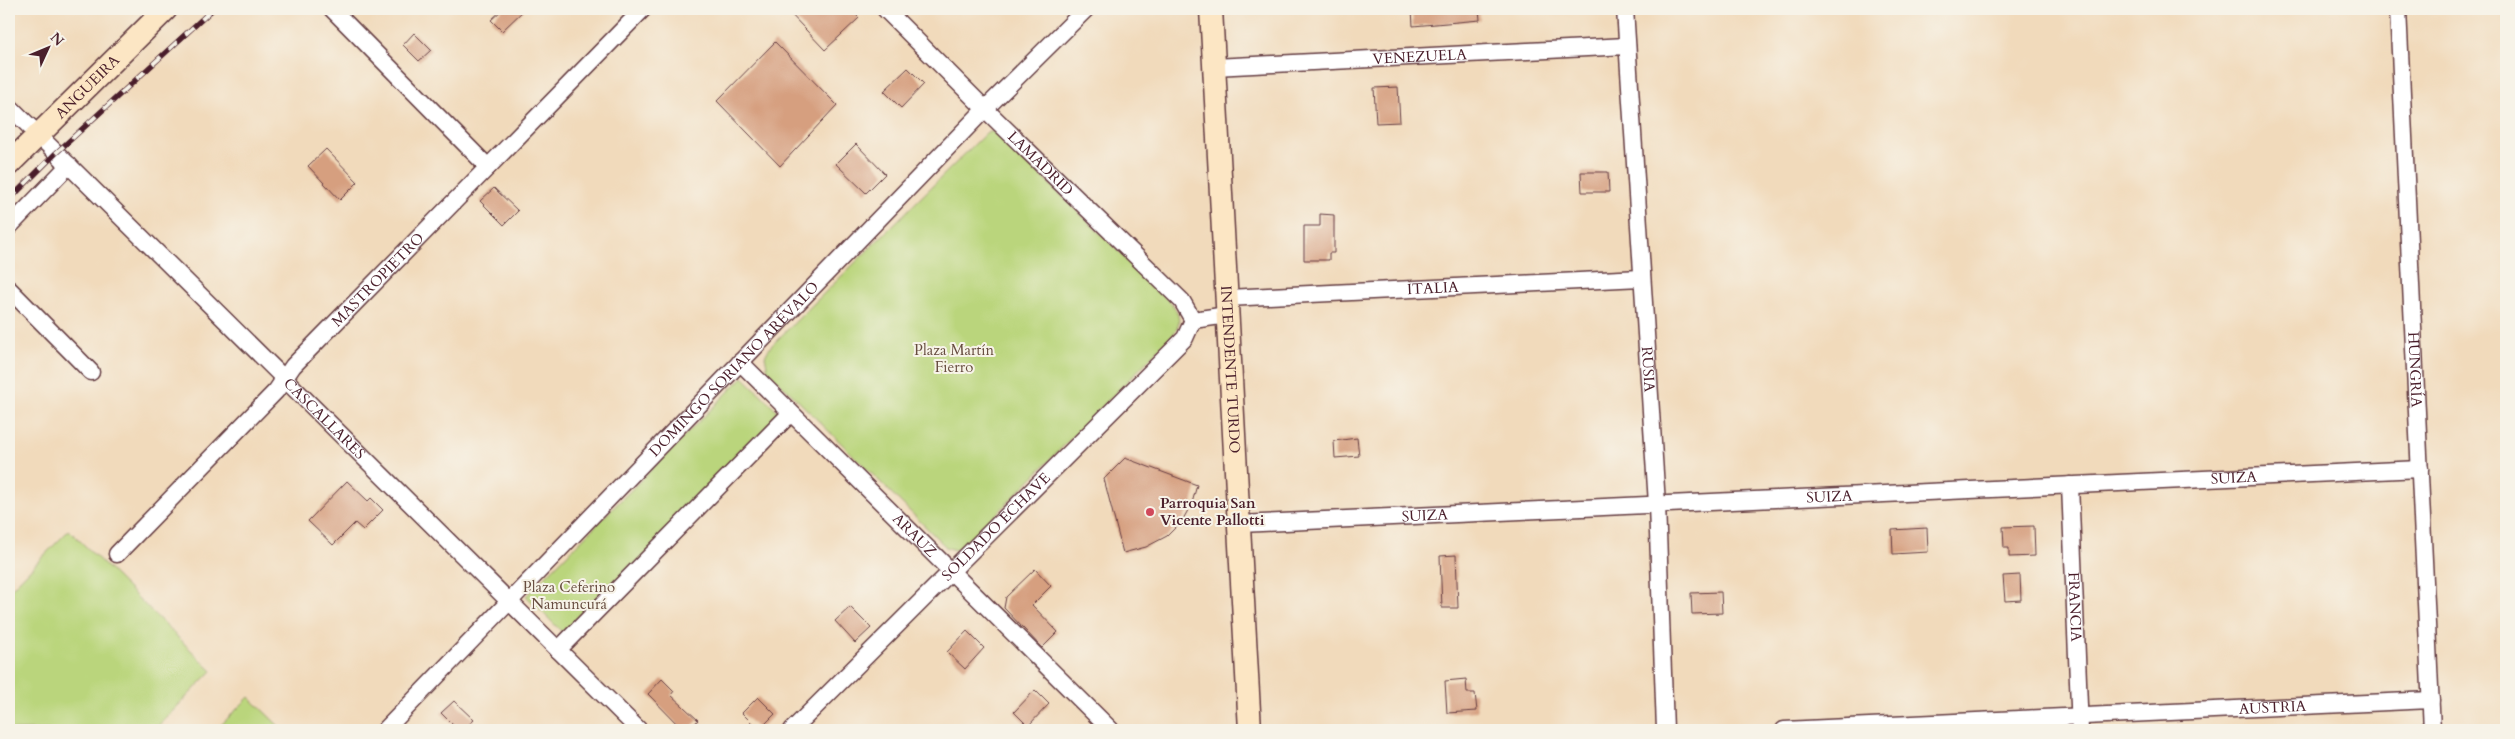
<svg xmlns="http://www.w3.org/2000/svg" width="2515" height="739" viewBox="0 0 2515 739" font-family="Cardo,serif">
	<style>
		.green { fill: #bad57b; stroke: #827a53 }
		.building { fill: #d69f7f }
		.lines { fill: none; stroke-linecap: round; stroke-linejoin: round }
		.street-casing { stroke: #633b41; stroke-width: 19 }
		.secondary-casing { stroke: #633b41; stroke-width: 25 }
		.street { stroke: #fff; stroke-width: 16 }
		.secondary { stroke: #fce6c4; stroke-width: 22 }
		.rail-casing { stroke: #4a1f2b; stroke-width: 5.5 }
		.rail { stroke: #f7f3e8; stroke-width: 4; stroke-dasharray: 11; stroke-linecap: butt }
		.poi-dot { fill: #d1495b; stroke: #f7f3e8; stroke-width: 2 }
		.labels { text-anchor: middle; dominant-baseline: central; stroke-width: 4; stroke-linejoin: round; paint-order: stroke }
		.street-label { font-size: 15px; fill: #4a1f2b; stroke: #f7f3e8 }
		.park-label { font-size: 15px; fill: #664c3f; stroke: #f7f3e8 }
		.poi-label { font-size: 15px; font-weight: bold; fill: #4a1f2b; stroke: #f7f3e8; text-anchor: start }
	</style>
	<rect width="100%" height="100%" fill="#f7f3e8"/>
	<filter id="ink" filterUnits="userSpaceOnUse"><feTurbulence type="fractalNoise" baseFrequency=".02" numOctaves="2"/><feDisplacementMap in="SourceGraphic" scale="10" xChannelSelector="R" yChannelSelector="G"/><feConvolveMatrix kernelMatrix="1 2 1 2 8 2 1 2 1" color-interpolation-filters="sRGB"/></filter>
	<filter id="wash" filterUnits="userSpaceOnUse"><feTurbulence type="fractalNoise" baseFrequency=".0096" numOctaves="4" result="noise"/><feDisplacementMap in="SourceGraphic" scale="20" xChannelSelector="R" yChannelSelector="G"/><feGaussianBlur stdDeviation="1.12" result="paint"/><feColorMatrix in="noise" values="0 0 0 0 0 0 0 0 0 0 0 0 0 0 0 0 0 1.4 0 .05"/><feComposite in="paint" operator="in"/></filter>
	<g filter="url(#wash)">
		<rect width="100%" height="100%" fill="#f1dabb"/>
		<!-- green -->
		<g class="green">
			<path d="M987 132H995L1005 140 1173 305C1180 317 1181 322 1174 334L965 546 955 550 946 547 768 371 765 356 770 347Z"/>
			<polygon points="743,377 784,417 569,639 526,596"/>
			<polygon points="69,530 212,671 154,730 9,730 9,591"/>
			<polygon points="249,697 283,730 216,730"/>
		</g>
		<g id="blocks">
			<!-- building -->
			<g class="building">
				<polygon points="503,9 525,9 502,31 491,20"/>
				<polygon points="786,9 850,9 859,18 825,50"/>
				<polygon points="1412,9 1479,9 1480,20 1413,26"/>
				<polygon points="414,33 431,50 419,61 403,45"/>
				<polygon points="775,42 837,105 780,166 717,101"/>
				<polygon points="908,68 924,84 901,108 884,91"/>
				<polygon points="1398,87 1400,122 1376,123 1374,88"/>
				<polygon points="856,144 885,174 866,193 836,164"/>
				<polygon points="326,149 358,182 340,200 308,166"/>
				<polygon points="1581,172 1608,172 1609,192 1582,192"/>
				<polygon points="494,188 518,211 504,225 480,201"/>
				<polygon points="1320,214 1334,215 1334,253 1329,253 1329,260 1304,260 1304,226 1320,226"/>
				<polygon points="1357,438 1359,456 1335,458 1334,441"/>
				<polygon points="1125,458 1197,485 1192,503 1182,521 1167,536 1146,547 1123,553 1104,479"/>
				<polygon points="347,481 368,501 371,498 383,510 363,530 355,523 333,545 308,521"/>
				<polygon points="2034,526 2035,556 2009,557 2009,548 2004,548 2003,527"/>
				<polygon points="1927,528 1928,552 1893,554 1892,530"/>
				<polygon points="1456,555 1458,608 1442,608 1440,556"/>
				<polygon points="1035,569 1051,586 1032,605 1058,632 1042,648 1004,608 1006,597"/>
				<polygon points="2020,575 2021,600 2005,601 2003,576"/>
				<polygon points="1721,592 1722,613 1692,614 1691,593"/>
				<polygon points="850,607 871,628 855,643 835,621"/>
				<polygon points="967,631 984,648 965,669 947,652"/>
				<polygon points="662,679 674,691 671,695 698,720 689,730 683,730 648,694"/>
				<polygon points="1466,679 1467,693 1475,693 1477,711 1447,713 1445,681"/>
				<polygon points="1035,690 1049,704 1028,726 1014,712"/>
				<polygon points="758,697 775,714 759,730 742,713"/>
				<polygon points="454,701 474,720 463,730 458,730 441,713"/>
			</g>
		</g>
	</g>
	<g filter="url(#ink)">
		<use href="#blocks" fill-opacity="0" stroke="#633b41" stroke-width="1"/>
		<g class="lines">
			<!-- street casing -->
			<g class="street-casing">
				<g id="street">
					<polyline points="332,9 488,167"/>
					<path id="s1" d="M885 9 985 109 1182 301 1193 320"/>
					<path id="s2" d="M1625 9 1657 504 1665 730"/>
					<path id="s3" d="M2398 9 2432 730"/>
					<path id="s4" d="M1214 67 1627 46"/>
					<path id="s5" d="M9 106 639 730"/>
					<polyline points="9,227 69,165"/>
					<polyline points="9,289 91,372"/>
					<path id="s6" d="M1227 298 1641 278"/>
					<polyline points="1193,320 1227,315"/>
					<path id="s7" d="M740 362 1111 730"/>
					<path id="s8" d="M2070 485 2080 730"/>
					<path id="s9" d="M1240 524 2420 469"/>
					<path id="s10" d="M117 554 276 391 293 366 643 9"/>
					<polyline points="558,650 791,413"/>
					<path id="s11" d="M385 730 985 109 1086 9"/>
					<path id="s12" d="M792 730 1185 338 1193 320"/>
					<path id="s13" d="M1784 730 2431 700"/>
				</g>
			</g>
			<!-- secondary casing -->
			<g class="secondary-casing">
				<g id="secondary">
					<path id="s14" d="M1211 9 1250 730"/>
					<path id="s15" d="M9 164 166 9"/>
				</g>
			</g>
			<!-- street -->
			<use href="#street" class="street"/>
			<!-- secondary -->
			<use href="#secondary" class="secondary"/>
			<!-- rail casing -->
			<g class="rail-casing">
				<polyline id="rail" points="9,200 56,153 213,9"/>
			</g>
			<!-- rail -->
			<use href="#rail" class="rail"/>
		</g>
	</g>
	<!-- markers -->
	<circle class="poi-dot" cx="1150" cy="512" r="5"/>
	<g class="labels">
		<!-- street labels -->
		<g class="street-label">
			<text stroke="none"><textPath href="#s4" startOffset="206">VENEZUELA</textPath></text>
			<text stroke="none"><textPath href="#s15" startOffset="110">ANGUEIRA</textPath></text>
			<text stroke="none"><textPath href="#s1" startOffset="219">LAMADRID</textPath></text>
			<text stroke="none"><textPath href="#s10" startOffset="379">MASTROPIETRO</textPath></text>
			<text stroke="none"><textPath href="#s6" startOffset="206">ITALIA</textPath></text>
			<text stroke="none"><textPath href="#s11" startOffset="502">DOMINGO SORIANO ARÉVALO</textPath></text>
			<text stroke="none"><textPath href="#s2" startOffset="361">RUSIA</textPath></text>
			<text stroke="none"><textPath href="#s3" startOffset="361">HUNGRÍA</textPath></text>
			<text stroke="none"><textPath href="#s14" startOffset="361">INTENDENTE TURDO</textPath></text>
			<text stroke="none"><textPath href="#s5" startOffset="444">CASCALLARES</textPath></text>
			<text stroke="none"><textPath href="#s9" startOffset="995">SUIZA</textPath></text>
			<text stroke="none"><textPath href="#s9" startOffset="590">SUIZA</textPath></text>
			<text stroke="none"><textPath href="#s9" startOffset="185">SUIZA</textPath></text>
			<text stroke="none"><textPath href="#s12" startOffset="288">SOLDADO ECHAVE</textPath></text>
			<text stroke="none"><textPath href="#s7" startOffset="246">ARAUZ</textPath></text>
			<text stroke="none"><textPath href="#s8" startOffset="122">FRANCIA</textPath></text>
			<text stroke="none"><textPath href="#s13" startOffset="489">AUSTRIA</textPath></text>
		</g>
		<!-- park labels -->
		<g class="park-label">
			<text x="954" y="350">Plaza Martín<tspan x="954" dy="17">Fierro</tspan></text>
			<text x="569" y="587">Plaza Ceferino<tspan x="569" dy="17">Namuncurá</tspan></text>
		</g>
		<!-- poi labels -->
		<g class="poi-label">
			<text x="1160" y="503">Parroquia San<tspan x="1160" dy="17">Vicente Pallotti</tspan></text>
		</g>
	</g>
	<!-- margin -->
	<rect width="2515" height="739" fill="none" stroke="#f7f3e8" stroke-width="30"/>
	<!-- north arrow -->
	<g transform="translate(48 48) rotate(46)" stroke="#f7f3e8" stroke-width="4" paint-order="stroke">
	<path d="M0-4L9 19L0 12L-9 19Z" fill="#4a1f2b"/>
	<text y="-8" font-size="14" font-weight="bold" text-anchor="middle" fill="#4a1f2b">N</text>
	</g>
</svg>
